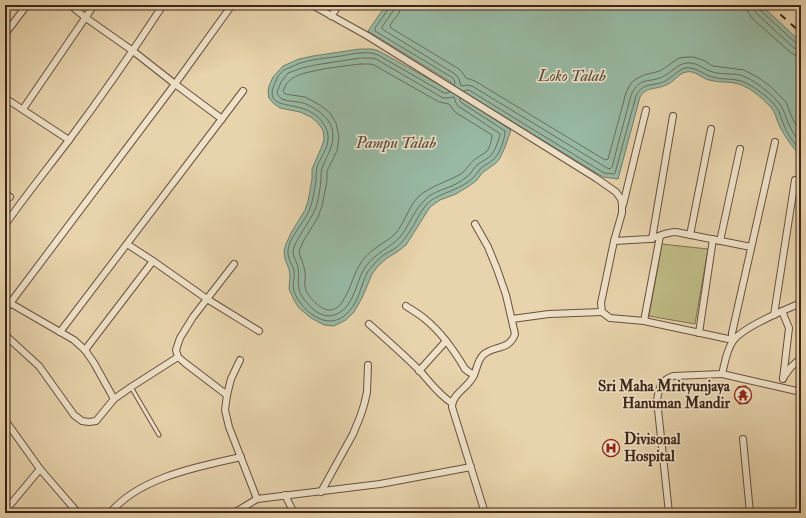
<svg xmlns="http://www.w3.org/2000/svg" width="806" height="518" viewBox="0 0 806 518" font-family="'IM FELL Double Pica',serif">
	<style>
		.green { fill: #beba84; stroke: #7e6f4e }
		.water { fill: #98b9a4; stroke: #747d6c }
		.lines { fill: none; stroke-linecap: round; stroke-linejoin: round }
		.shore { stroke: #6a6e5e; stroke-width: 1 }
		.building { fill: #d79f74; stroke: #3d2419 }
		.lane-casing { stroke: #68503e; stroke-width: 5 }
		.street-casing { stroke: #68503e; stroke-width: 8 }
		.lane { stroke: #efe2c9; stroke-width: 3 }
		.street { stroke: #efe2c9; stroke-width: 6 }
		.rail { stroke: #3d2419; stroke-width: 2; stroke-dasharray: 7 7; stroke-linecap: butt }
		.labels { text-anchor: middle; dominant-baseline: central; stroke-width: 3.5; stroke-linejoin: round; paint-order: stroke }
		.poi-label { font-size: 15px; font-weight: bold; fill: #3d2419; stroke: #efe2c9; text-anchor: end }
		.water-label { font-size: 16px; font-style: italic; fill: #54493c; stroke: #efe2c9 }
	</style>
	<rect width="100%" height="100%" fill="#e7d3ac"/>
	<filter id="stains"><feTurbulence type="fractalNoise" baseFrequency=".005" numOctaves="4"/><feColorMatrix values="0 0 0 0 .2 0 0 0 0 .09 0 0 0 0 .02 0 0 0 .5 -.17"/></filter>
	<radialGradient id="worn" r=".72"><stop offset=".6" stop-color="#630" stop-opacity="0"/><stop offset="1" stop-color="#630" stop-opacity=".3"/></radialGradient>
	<!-- green -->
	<polygon class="green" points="662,244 708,249 695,324 649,316"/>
	<!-- water -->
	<path class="water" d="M386 5H761L801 42V156C792 147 786 138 780 127 777 121 776 115 773 110 765 100 751 88 739 84 729 81 719 83 709 80 701 78 695 70 686 72 679 73 674 82 666 85 656 90 646 86 640 97L618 179 603 177 467 94 464 99 511 130 505 147 500 158 496 163 482 173 477 180 469 186 456 194 440 200 430 207 406 245 397 252 387 258 378 266 372 274 362 298 354 312 346 320 334 326 324 325 311 318 299 308 294 300 289 289 290 276 289 269 285 259 284 251 286 244 291 233 305 210 308 201 312 179V169L322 146 324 139 323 130 318 123 311 117 300 112 280 108 273 103 269 98 268 92 269 86 273 77 283 66 299 59 313 56 360 49H372L379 51 447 89 451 82 368 31Z"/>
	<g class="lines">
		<!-- shore -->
		<g class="shore">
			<polyline points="389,5 389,8 375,28 375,31 453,78 455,82 454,85"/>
			<path d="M394 5 393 11 382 27V29L455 74 459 79 461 86 467 85 472 86 607 168 610 169 612 167 631 95C640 75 650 84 664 76 672 72 677 64 687 63 696 62 702 68 710 71 719 75 730 73 740 75 752 78 774 95 781 106 784 110 785 115 787 120 790 128 795 137 801 143"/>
			<polyline points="400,5 399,13 390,25 391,28 459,69 462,72 466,78 475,81 605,160 608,159 626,93 631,83 636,79 644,75 660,71 679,58 687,57 693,57 703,60 713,66 744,70 759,78 770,86 786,102 793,120 801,133"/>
			<polyline points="747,5 748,12 752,18 790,52 795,55 801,56"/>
			<polyline points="753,5 754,10 756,13 794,48 797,49 801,50"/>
			<polyline points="758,5 760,10 797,44 801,45"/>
			<path d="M361 58H371L376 59 443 98H447L454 97 456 103 458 106 499 133 500 135C498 141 496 149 492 154 488 159 482 161 477 165 474 168 472 171 470 174 465 179 458 183 452 186 442 190 430 193 423 202 410 215 407 235 391 245 381 252 371 258 364 269 356 282 354 305 339 313 330 318 322 316 314 310 308 304 300 297 299 288 297 281 300 275 298 267 296 260 291 254 294 247 300 232 312 220 317 204 319 197 320 188 321 180 321 176 321 172 322 168 327 154 336 145 332 128 329 117 313 106 303 103 297 101 289 102 282 99 279 97 278 96 277 92L281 82 288 73 302 68 315 65Z"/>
			<path d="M361 64H370L374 65 439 102 449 104 455 112 492 135V137C491 141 490 148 487 151 484 154 478 157 474 160 469 164 466 171 459 175 446 182 431 186 419 196 408 207 405 223 395 234 390 239 385 241 380 245 372 250 363 258 359 266 352 278 350 291 342 302 340 306 335 310 330 310 321 311 306 295 305 287 304 282 306 277 305 272 304 264 300 258 299 251L304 240 318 217 322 206 327 181V171L337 151 339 137 336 123 330 113 320 105 305 97 285 94 283 91C285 87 286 83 290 80 301 70 345 66 361 64Z"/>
			<path d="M464 91 467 90H469L604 173 614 174 615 173 636 96C644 80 655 88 667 80 672 77 677 72 682 69 693 64 703 75 713 77 722 80 732 78 741 81 753 85 770 98 777 108 780 112 781 118 783 123 787 133 793 143 801 151"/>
			<path d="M450 92 447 93H444L378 55C372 53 367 52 361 53 354 53 347 55 341 56 327 58 313 59 300 63 297 64 294 66 291 67 288 68 286 69 284 70 281 72 277 77 276 81 263 106 285 103 301 108 314 111 329 124 328 139 328 149 320 158 317 167 316 172 316 177 316 181 314 191 313 202 309 211 304 222 289 238 288 250 287 258 292 264 294 270 295 277 292 284 294 291 300 309 325 331 344 316 359 305 360 286 368 271 373 265 379 258 385 254 388 252 391 251 394 249 400 245 404 240 408 234 415 225 419 213 426 205 433 197 444 194 453 190 460 187 468 183 474 177 476 175 478 172 480 169 484 165 490 163 494 159 500 153 505 139 505 131L462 103 460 101V98"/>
		</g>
	</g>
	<!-- building -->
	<polygon class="building" points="746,386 748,403 739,404 738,387"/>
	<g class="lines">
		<!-- lane casing -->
		<g class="lane-casing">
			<polyline id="lane" points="131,387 159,435"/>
		</g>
		<!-- street casing -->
		<g class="street-casing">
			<g id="street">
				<polyline points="70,5 86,18 133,51 175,84 222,119"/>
				<polyline points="312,5 366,35 596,178 616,192 621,199 622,204 622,213 614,241 601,303 602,312 610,318 644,321 733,340"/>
				<polyline points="331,16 339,5"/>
				<polyline points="5,34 27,5"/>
				<polyline points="5,98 69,140"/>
				<polyline points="23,109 94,5"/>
				<polyline points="5,194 10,197"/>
				<polyline points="623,205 646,110"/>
				<path d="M475 224 488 247 497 269 506 295 515 334C509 351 494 345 483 355 476 362 477 373 471 380 465 389 452 395 452 407L485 513"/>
				<path d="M5 225C25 196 48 168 69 140 102 96 133 51 163 5"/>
				<polyline points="690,235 711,129"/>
				<polyline points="652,239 673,116"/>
				<path d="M614 241 649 239C658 237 666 232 676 232L751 247"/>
				<polyline points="720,241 740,149"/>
				<polyline points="127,244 153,261"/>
				<polyline points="5,298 10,303 74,340 85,350 94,363 114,399 131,387 178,357"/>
				<path d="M406 306C412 310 419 314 425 319 442 333 454 350 465 369L469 372 474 375"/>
				<polyline points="5,310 175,84 232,5"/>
				<polyline points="782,311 789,328 783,379"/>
				<polyline points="774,315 795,180"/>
				<polyline points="512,319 549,314 602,312"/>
				<polyline points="644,321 660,236"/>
				<path d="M369 324C386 339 403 354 419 370 430 382 439 395 452 403"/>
				<polyline points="60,332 243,91"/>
				<polyline points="699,333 713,239"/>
				<polyline points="5,335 39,366 74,415 82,421 89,422 96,421 114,399"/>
				<polyline points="732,340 732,333 775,142"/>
				<polyline points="85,350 153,261 207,299 259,331"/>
				<polyline points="240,360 231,379 227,395 225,410 229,427 257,499"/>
				<polyline points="419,371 446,341"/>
				<polyline points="722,374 801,392"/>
				<polyline points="783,378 791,367 801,358"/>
				<polyline points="227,395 185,363 178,357 176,350 180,338 193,317 234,264"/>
				<polyline points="5,420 40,469 78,513"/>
				<polyline points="743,439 750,513"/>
				<polyline points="321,492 353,434 360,417 364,405 367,392 368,365"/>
				<polyline points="285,495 294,513"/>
				<polyline points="5,511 40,469"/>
				<path d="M110 513C140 477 197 467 241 457"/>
				<polyline points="234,513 257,499 380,484 471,467"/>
				<path d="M669 513 657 400C659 388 661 380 673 376L722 374C725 363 726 351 733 341 743 327 784 310 801 303"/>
			</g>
		</g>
		<!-- lane -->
		<use href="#lane" class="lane"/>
		<!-- street -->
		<use href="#street" class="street"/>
		<!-- rail -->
		<polyline class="rail" points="770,5 801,33"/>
	</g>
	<!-- icons -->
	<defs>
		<g id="temple-ring" transform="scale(0.9)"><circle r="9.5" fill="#efe2c9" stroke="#8f2418" stroke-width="1.5"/><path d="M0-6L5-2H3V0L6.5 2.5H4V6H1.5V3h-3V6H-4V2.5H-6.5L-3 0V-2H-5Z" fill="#8f2418"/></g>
		<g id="hospital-ring" transform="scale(0.9)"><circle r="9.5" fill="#efe2c9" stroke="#8f2418" stroke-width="1.5"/><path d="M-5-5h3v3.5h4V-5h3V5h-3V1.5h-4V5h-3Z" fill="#8f2418"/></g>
	</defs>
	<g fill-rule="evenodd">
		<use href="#temple-ring" x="743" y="395"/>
		<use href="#hospital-ring" x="611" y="448"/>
	</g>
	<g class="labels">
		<!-- poi labels -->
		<g class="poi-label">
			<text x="730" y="386">Sri Maha Mrityunjaya<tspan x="730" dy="17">Hanuman Mandir</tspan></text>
			<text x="624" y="439" text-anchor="start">Divisonal<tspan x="624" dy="17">Hospital</tspan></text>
		</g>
		<!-- water labels -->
		<g class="water-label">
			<text x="572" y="76">Loko Talab</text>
			<text x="396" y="143">Pampu Talab</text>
		</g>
	</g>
	<!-- margin -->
	<rect width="806" height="518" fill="none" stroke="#e7d3ac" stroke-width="20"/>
	<rect x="6" y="6" width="794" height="506" fill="none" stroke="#3d2419" stroke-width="2"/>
	<rect x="10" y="10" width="786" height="498" fill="none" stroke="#3d2419"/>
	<rect width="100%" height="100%" filter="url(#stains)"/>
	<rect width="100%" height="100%" fill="url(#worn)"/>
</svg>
